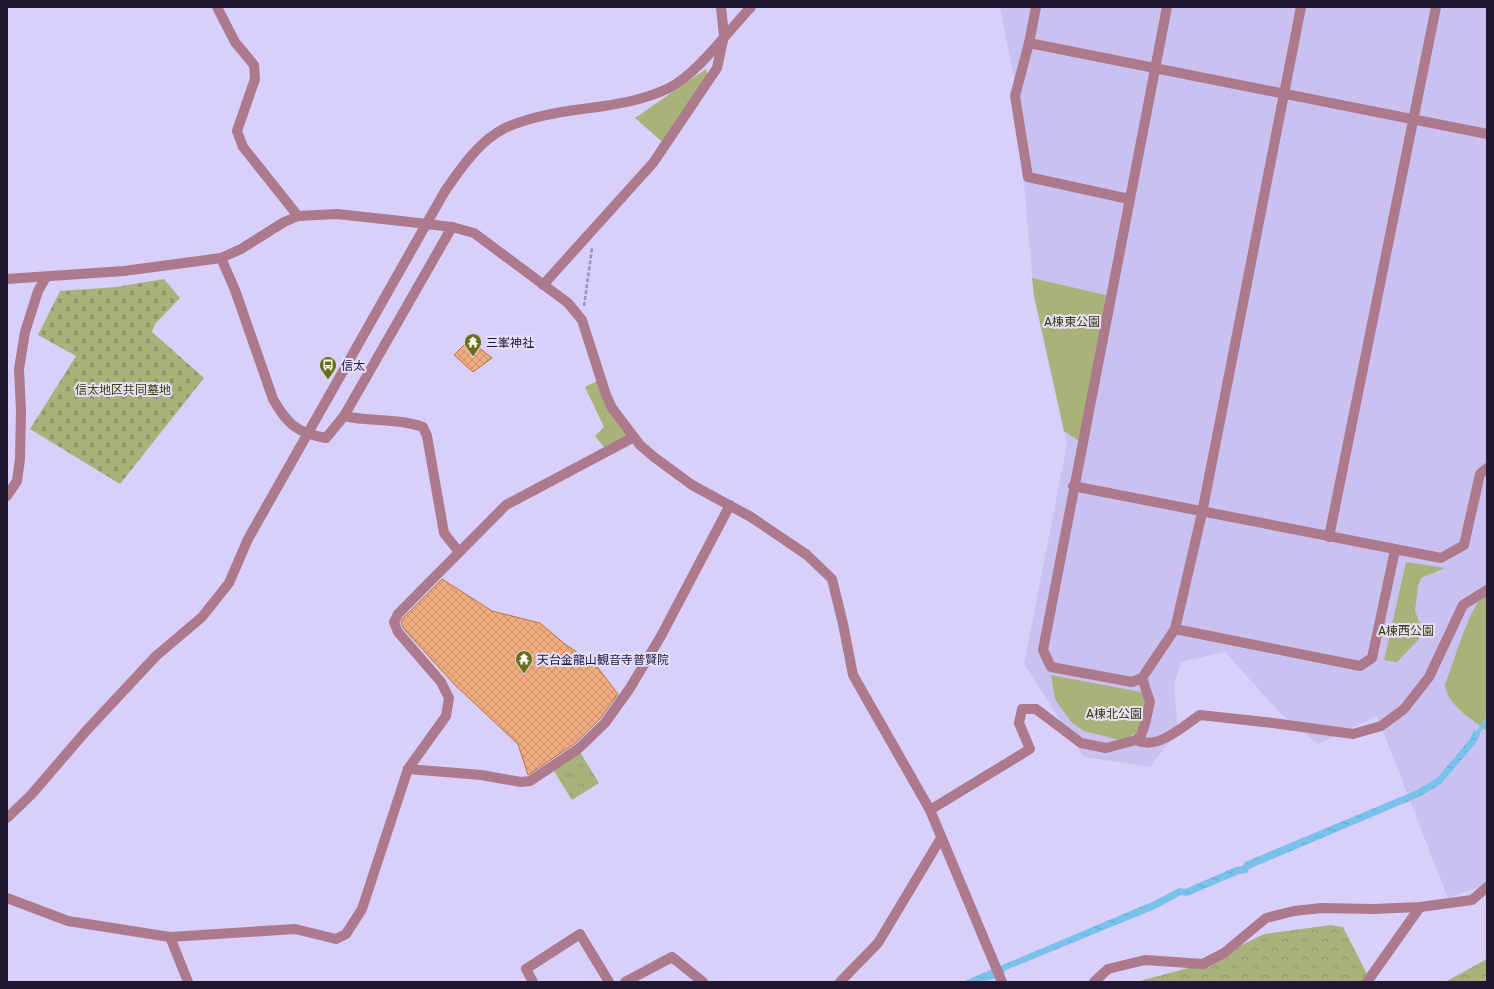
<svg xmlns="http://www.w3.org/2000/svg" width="1494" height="989" viewBox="0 0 1494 989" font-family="'Golos Text','Noto Sans JP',sans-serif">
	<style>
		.built { fill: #cbc1f0 }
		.grass { fill: url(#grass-tufts) }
		.forest { fill: url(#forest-crowns) }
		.cemetery { fill: url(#cemetery-stones) }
		.green { fill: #aab27b }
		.water { fill: url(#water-ripples) }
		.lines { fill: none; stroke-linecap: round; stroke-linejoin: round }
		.stream { stroke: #78c2ec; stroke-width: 4 }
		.building { fill: url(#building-cross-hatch); stroke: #b47448 }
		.path { stroke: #9b92b8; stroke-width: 2.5; stroke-dasharray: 4 2; stroke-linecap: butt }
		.minor { stroke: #ad798d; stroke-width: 10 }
		.minor-bridge { stroke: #ad798d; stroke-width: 10 }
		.labels { text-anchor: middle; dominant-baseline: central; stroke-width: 4; stroke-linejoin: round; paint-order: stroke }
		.park-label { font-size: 12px; fill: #393e04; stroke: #e5dffc }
		.poi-label { font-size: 12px; fill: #201833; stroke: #e5dffc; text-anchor: start }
	</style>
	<defs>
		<pattern id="grass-tufts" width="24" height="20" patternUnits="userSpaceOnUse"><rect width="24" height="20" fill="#aab27b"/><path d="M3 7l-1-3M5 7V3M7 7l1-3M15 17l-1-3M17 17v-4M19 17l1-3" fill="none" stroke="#92986b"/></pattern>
		<pattern id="forest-crowns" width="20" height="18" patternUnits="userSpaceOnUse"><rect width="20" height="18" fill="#aab27b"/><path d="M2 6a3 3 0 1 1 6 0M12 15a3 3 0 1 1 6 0" fill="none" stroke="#92986b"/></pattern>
		<pattern id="cemetery-stones" width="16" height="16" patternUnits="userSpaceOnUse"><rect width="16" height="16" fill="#aab27b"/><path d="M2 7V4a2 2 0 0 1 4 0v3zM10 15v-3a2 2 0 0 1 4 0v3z" fill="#92986b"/></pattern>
		<pattern id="water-ripples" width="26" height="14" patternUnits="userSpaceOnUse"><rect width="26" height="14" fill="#78c2ec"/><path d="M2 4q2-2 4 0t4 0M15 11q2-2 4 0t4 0" fill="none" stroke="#68a6cb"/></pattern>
		<pattern id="building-cross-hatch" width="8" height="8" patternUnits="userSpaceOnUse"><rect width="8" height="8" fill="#f0ac7e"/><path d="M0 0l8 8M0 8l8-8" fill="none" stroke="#ce936d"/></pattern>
	</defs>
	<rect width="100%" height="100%" fill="#d8cffb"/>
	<!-- built -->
	<polygon class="built" points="1000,7 1487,7 1487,884 1448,898 1377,716 1318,744 1280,713 1225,652 1181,662 1174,685 1178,730 1150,767 1084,757 1024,664 1067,444 1034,296 1015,83"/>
	<!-- grass -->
	<polygon class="grass" points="578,749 599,783 572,800 552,768"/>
	<!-- forest -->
	<g class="forest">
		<polygon points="1331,925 1343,927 1371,982 1136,982 1203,964 1264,934"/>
		<polygon points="1487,959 1487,982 1445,982"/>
	</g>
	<!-- cemetery -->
	<polygon class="cemetery" points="164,279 180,298 155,324 152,332 204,378 120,484 30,429 76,356 38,335 60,291 116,287"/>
	<!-- green -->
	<g class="green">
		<polygon points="706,69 709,81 666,145 635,118"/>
		<polygon points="1032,278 1110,296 1082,443 1064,431 1034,296"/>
		<polygon points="601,379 634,437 607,451 595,436 604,427 585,387"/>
		<polygon points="1406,562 1445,568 1421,578 1418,586 1415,611 1421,626 1419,639 1397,662 1384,660"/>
		<path d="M1487 592V731C1472 719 1448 706 1445 685 1453 665 1471 601 1487 592Z"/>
		<polygon points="1051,675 1141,692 1146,702 1138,731 1123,741 1084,731 1071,722 1055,699"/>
	</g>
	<!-- water -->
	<path class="water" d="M1474 730 1480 734 1475 744 1441 784 1419 797 1249 869 1247 873 1239 874 1187 896 1181 895 1155 909 1006 970C996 983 977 982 962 982L1152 902 1179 888 1185 889 1236 867 1243 866 1245 862 1415 791 1437 778 1470 739Z"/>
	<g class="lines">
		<!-- stream -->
		<polyline class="stream" points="1475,737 1487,719"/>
	</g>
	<!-- building -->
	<g class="building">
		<polygon points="469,340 492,358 473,372 454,355"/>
		<polygon points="442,579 492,611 540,623 566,645 595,664 618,694 600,719 574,744 528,775 518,744 454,684 404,629 401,622 403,618"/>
	</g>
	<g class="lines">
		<!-- path -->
		<polyline class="path" points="584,306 592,248"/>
		<!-- minor -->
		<g class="minor">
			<polyline points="217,7 235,42 254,65 255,79 237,131 243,147 298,216"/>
			<polyline points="1036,7 1029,43 1015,96 1028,177 1129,199"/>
			<polyline points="1167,7 1043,650 1051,667 1132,682 1142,678 1175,629 1202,513 1301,7"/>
			<polyline points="1029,43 1487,134"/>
			<path d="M221 258 235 290 273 399C287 424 297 433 326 438L344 416 452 227 474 233 568 303 582 320 606 395 612 408 640 445 654 457 692 485 751 517 807 555 832 579 843 624 853 675 930 810 1002 982"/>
			<polyline points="7,279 124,271 221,258 241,249 284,222 298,216 337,214 401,221"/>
			<polyline points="543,285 653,163 717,68 724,36 721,7"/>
			<path d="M344 416C371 422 398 418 423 427L427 436 444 533 459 552"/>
			<polyline points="1073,486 1441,558 1464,545 1480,474 1487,468"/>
			<polyline points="7,496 17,481 20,459 21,411 19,369 25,332 38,291 46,277"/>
			<polyline points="1329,537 1436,7"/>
			<polyline points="1175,629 1360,666 1372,658 1395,550"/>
			<path d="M1136 740C1158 751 1183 726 1200 715L1273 723 1353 734 1381 726 1404 709 1429 677 1463 605 1487 590"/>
			<polyline points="408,769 481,775 521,782 530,781 578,749 605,723 630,688 661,636 730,505"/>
			<polyline points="930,810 1030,749 1019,723 1022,709 1036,709 1081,743 1106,748 1136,740 1141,735 1145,724 1150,702 1142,678"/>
			<path d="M7 818 31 795 86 731 156 656 202 617 229 583 248 539 445 191C461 168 479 141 505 128 557 104 618 113 669 88 697 74 729 30 751 7"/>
			<polyline points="7,898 68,921 170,937 295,929 336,939 346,934 362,909 408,769 446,716 449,698 441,682 398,632 394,622 398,614 506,505 634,437"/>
			<polyline points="170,937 188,982"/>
			<polyline points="533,982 526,969 580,934 609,982"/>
			<polyline points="625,982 672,957 703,982"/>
			<polyline points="840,982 878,943 941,838"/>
			<polyline points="1094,982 1108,969 1145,960 1203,964 1224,953 1266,918 1294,911 1322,908 1373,909 1420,907 1472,900 1487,887"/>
			<polyline points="1367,982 1420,907"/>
		</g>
		<!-- minor-bridge -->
		<polyline class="minor-bridge" points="401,221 452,227"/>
	</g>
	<!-- icons -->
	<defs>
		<g id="temple-pin" transform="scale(0.9)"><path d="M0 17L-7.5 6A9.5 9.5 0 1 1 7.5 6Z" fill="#676f16" stroke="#e5dffc"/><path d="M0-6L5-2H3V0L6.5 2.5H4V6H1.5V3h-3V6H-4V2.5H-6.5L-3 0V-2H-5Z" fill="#fff"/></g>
		<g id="bus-pin" transform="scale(0.9)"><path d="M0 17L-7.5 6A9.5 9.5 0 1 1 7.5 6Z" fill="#676f16" stroke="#e5dffc"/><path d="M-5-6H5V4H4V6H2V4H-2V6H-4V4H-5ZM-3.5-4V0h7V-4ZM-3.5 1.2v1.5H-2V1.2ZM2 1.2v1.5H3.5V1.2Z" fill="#fff"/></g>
	</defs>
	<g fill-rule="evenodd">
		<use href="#temple-pin" x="473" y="342"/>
		<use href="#bus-pin" x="328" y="365"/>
		<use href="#temple-pin" x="524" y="659"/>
	</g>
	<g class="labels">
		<!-- park labels -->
		<g class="park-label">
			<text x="1072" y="321">A棟東公園</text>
			<text x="123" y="389">信太地区共同墓地</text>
			<text x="1406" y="630">A棟西公園</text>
			<text x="1114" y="713">A棟北公園</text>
		</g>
		<!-- poi labels -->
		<g class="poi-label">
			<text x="486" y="342">三峯神社</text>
			<text x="341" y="365">信太</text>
			<text x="537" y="659">天台金龍山観音寺普賢院</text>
		</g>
	</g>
	<!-- border -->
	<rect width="1494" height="989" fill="none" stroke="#201833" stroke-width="16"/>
</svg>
